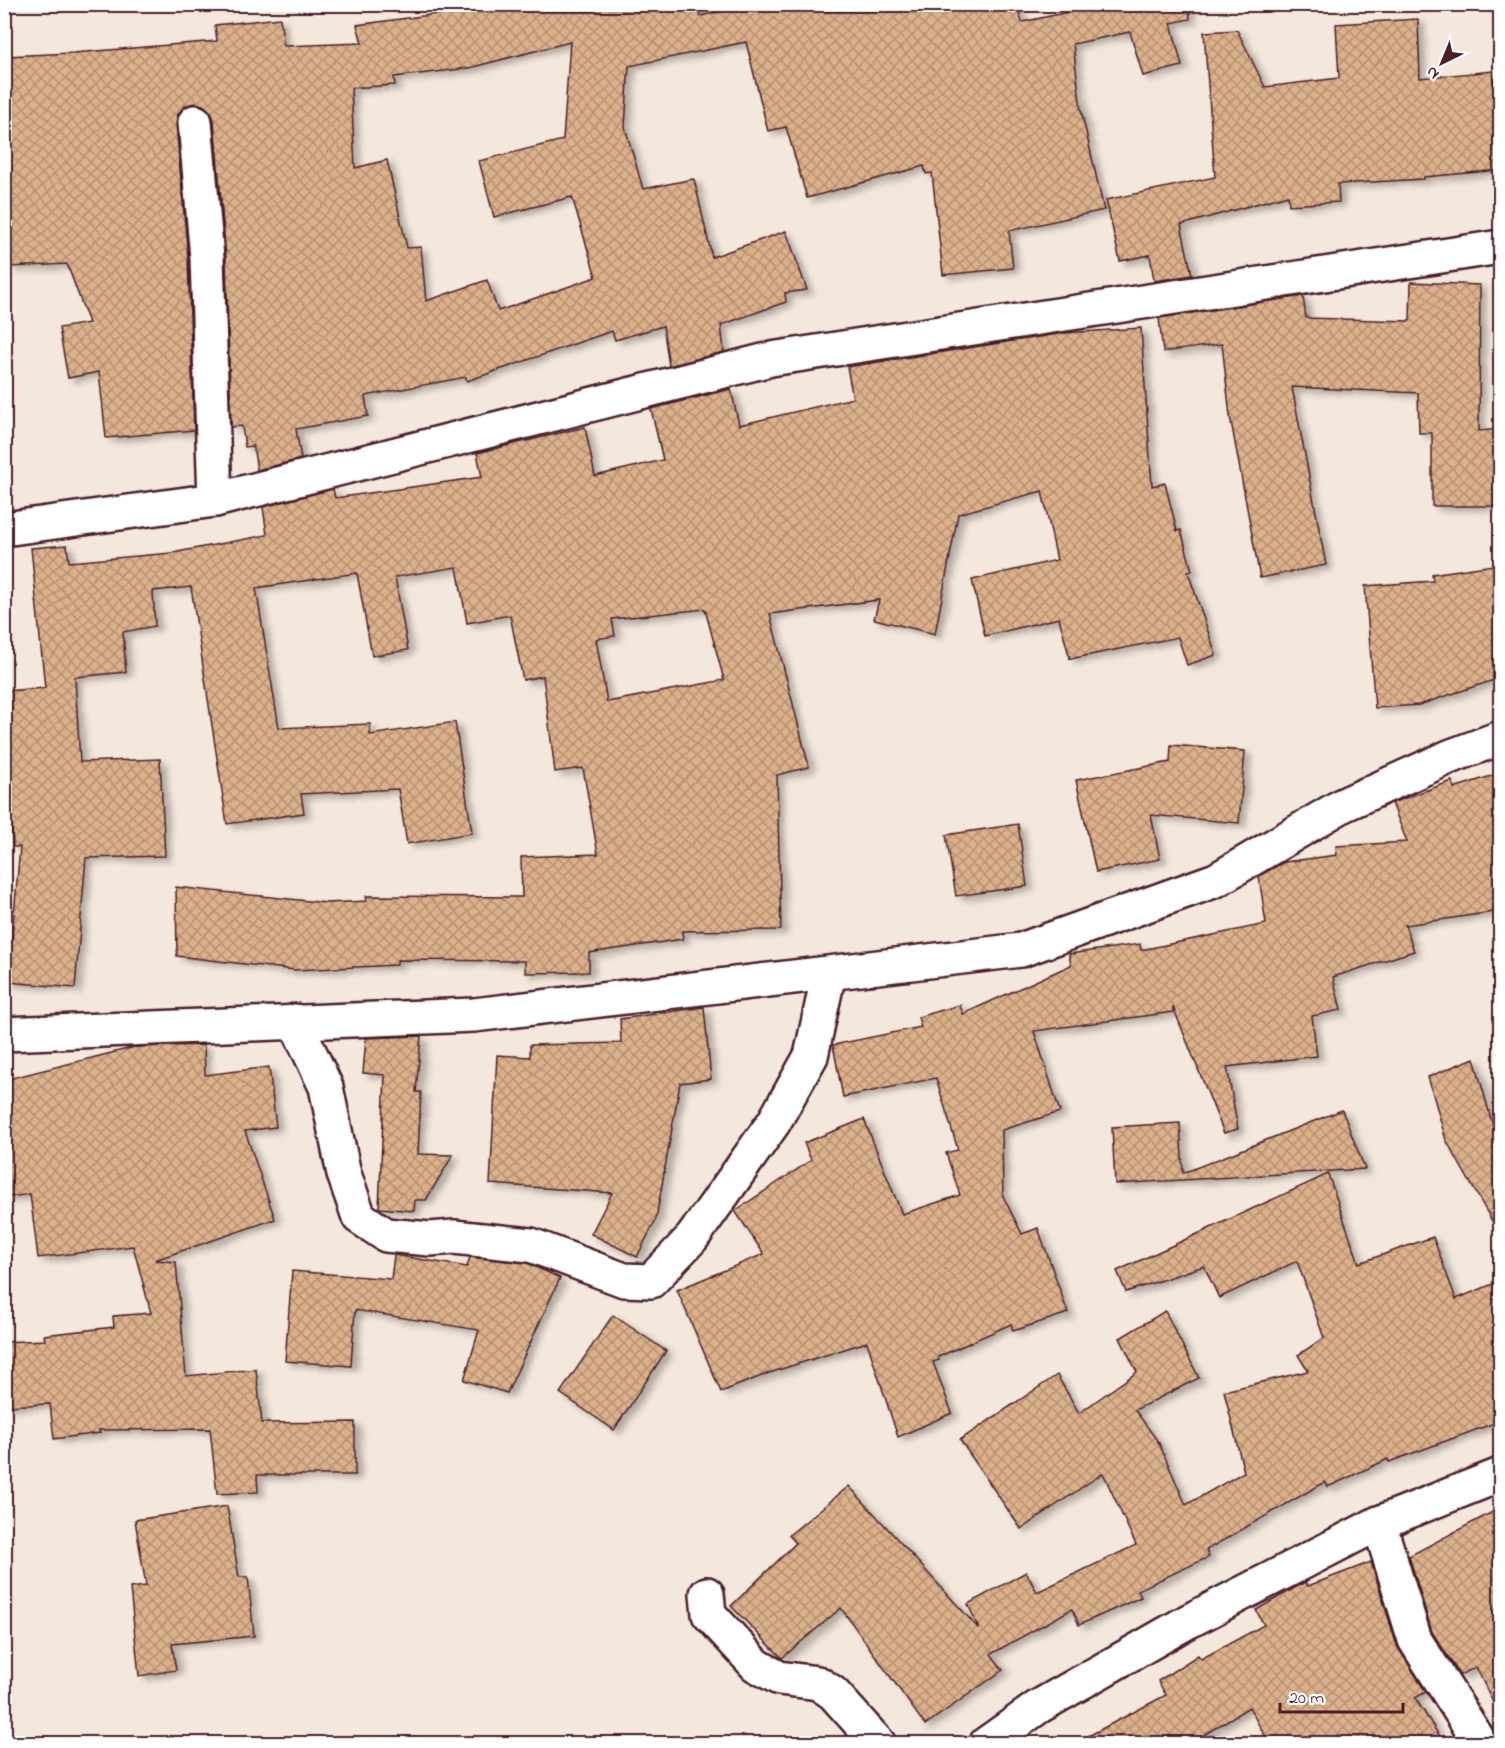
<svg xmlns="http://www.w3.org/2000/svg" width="1505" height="1748" viewBox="0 0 1505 1748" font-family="'Indie Flower',sans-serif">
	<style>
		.building { fill: url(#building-cross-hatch); stroke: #4a1f2b; stroke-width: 1.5; fill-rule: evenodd; filter: url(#shadow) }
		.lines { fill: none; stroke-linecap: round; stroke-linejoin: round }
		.minor-casing { stroke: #4a1f2b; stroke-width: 38 }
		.minor { stroke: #fff; stroke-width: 33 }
	</style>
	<defs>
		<pattern id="building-cross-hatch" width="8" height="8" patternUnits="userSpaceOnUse" patternTransform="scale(1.5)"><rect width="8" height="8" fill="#dbb18b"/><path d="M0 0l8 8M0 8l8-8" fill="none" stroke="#b48f72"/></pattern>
		<filter id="shadow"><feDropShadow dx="6" dy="4" stdDeviation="3" flood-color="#0004"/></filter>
	</defs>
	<rect width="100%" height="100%" fill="#f4e8dc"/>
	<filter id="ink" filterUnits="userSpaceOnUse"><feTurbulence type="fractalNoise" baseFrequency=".0167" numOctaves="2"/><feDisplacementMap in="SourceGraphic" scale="12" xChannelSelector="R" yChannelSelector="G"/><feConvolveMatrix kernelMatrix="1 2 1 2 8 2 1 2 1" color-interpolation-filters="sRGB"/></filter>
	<g filter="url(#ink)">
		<!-- building -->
		<g class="building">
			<path d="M476 4H698L700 16 752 4H1017L1022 22 1105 4H1189L1190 19 1171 23 1182 66 1143 76 1130 32 1073 44 1081 110 1104 210 1009 231 1013 268 943 275 932 173 926 174 924 166 807 198 786 127 768 131 746 42 629 66 625 127 643 189 694 179 712 257 786 231 807 290 785 293 786 302 721 325 724 352 669 366 663 326 615 340 612 331 467 381 466 377 365 396 368 416 296 429 301 459 257 470 253 446 245 447 242 426 231 427 226 257 214 120 211 112 203 105 194 103 185 106 178 114 176 124 188 259 194 430 106 438 99 372 68 378 59 328 89 323 67 264 10 267 7 214H11L8 146H10L6 56 73 53 217 41 215 25 280 18 284 46 362 43 357 25 444 13ZM570 42 563 140 479 161 494 217 572 197 596 277 498 311 487 280 426 301 421 247 407 248 387 160 355 168 351 88 395 85 394 77 469 68Z"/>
			<polygon points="1418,19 1420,78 1493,71 1500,170 1424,177 1424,179 1338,184 1339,202 1289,205 1288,195 1181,225 1192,275 1154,281 1150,255 1120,261 1106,200 1215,177 1204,32 1237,30 1265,87 1339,78 1336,24"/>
			<polygon points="1411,282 1480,285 1479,431 1500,429 1500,506 1432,506 1432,433 1419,433 1418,393 1292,387 1326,565 1260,578 1230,416 1222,344 1163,352 1159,318 1303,296 1306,318 1410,321"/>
			<path d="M1141 328 1152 486 1165 483 1177 531 1181 530 1192 571 1188 572 1216 655 1187 665 1178 637 1070 659 1059 618 985 636 972 580 1057 560 1042 491 958 514 935 634 874 619 879 600 770 614 809 767 777 775 781 930 682 931 683 939 589 953V972L525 973V961L397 960V965L295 970 177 956 176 887 327 903 367 901 366 896 522 897 521 857 598 854 583 768 555 772 543 676 523 680 510 615 467 623 457 567 395 577 408 650 372 656 357 573 256 588 279 728 370 724V735L455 722 472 833 407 844 398 789 301 794 304 813 227 824 191 587 153 591 155 626 123 632 126 672 75 677 80 762 160 759 165 856 86 858 75 988 8 982 20 847H13L4 743V691L45 688 31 548 67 545 69 562 172 553 267 535 263 507 333 489 335 498 482 477 477 453 585 427 595 476 663 460 651 409 731 389 739 425 853 398 847 367 1065 333ZM705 609 724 680 607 702 596 639 615 636 612 619Z"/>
			<polygon points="1500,564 1500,678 1419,705 1375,708 1365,586 1433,581 1432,574"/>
			<polygon points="1171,745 1245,751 1239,823 1151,815 1160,859 1096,872 1076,780 1170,762"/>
			<polygon points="1500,773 1500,838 1495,840 1500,875 1500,911 1405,925 1414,951 1333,977 1341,1010 1312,1016 1317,1056 1227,1067 1238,1129 1224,1133 1173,1007 1173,1012 1034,1031 1060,1112 1002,1130 1003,1196 1022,1234 1038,1228 1068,1313 1013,1331 1011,1324 938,1357 939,1360 933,1362 952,1413 898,1437 867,1342 769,1373 721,1392 677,1290 764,1254 735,1211 811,1160 804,1143 864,1119 902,1214 960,1195 946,1153 958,1150 936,1078 843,1097 833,1045 921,1027 918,1017 960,1005 963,1014 1071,965 1069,954 1140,944 1141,950 1266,924 1259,876 1284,862 1337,855 1336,846 1407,842 1392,803 1452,781 1454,788"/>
			<polygon points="1018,824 1027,886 956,896 946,835"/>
			<polygon points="704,1007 711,1079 680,1083 656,1219 637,1257 591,1234 612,1193 490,1184 497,1055 530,1057 530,1045 621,1043 620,1019"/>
			<polygon points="421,1036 416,1092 421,1092 418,1154 453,1155 426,1200 415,1200 414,1211 379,1208 385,1075 363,1073 366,1038"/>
			<polygon points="204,1045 205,1075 269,1067 276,1127 245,1131 275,1219 155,1260 176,1262 186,1376 256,1369 262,1423 355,1422 355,1475 257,1475 258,1492 217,1494 210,1429 99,1430 100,1433 54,1439 50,1404 4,1406 4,1342 45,1340 44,1335 114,1327 113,1316 151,1313 133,1246 38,1258 30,1194 4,1198 4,1080 135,1047"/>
			<polygon points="1474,1058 1500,1151 1500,1235 1446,1140 1428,1077"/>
			<polygon points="1342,1110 1365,1169 1115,1184 1112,1127 1180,1123 1183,1173"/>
			<polygon points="1328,1174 1359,1263 1433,1237 1456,1299 1500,1281 1500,1421 1389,1462 1388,1459 1328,1487 1325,1482 1206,1550 1209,1557 1138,1590 1141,1597 1079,1625 1072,1609 991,1654 1003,1670 925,1725 841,1608 782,1658 731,1606 796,1543 789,1535 849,1486 979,1629 968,1604 1026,1572 1037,1592 1136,1545 1103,1473 1021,1529 960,1440 1057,1375 1079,1413 1137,1372 1120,1338 1165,1311 1199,1378 1135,1410 1159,1443 1186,1505 1244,1472 1224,1391 1308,1371 1298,1355 1324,1338 1297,1261 1219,1298 1204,1266 1126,1292 1117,1271"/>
			<polygon points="394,1255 467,1267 470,1257 527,1263 560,1278 507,1393 464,1380 479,1330 355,1310 351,1366 285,1361 292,1271 391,1279"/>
			<polygon points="613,1315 666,1351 614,1430 560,1393"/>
			<polygon points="227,1506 239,1577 248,1577 254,1636 172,1644 176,1670 139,1676 130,1588 146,1586 135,1520"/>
			<polygon points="1500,1508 1500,1717 1476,1667 1460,1675 1432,1632 1409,1556"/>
			<polygon points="1371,1562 1397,1646 1426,1692 1415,1698 1444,1743 1269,1743 1249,1707 1191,1743 1075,1743 1166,1695 1158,1681 1198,1655 1201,1659 1264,1625 1256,1610 1305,1582 1308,1586"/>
		</g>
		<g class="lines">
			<!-- minor casing -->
			<g class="minor-casing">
				<g id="minor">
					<polyline points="195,122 207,258 215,500"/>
					<polyline points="4,529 215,500 771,359 1500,247"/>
					<polyline points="295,1021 326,1087 344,1174 359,1217 386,1235 430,1239 454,1237 531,1245 624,1280 651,1281 692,1238 774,1122 811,1056 829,973"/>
					<polyline points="4,1034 474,1015 1021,950 1216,880 1343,805 1449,757 1500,738"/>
					<polyline points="1379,1523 1415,1640 1481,1744"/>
					<polyline points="707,1594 709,1614 756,1665 779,1678 818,1683 833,1693 879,1744"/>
					<polyline points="986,1744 1038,1707 1187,1622 1379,1523 1500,1475"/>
				</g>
			</g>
			<!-- minor -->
			<use href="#minor" class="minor"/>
		</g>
	</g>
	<!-- margin -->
	<rect width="1505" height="1748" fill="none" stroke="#fff" stroke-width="24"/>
	<rect x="12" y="12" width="1481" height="1724" fill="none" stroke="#4a1f2b" stroke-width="2" filter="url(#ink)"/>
	<!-- north arrow -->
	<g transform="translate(1442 63) rotate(223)" stroke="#ffffff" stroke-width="4.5" paint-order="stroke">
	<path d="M0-4.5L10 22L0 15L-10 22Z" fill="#4a1f2b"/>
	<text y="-9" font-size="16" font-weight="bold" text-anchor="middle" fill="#4a1f2b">N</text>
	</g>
	<!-- scale -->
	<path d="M1280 1703v9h123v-9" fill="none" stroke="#4a1f2b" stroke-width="3"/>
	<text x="1289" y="1703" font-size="18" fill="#4a1f2b" stroke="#ffffff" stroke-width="4.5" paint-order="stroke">20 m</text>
</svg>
